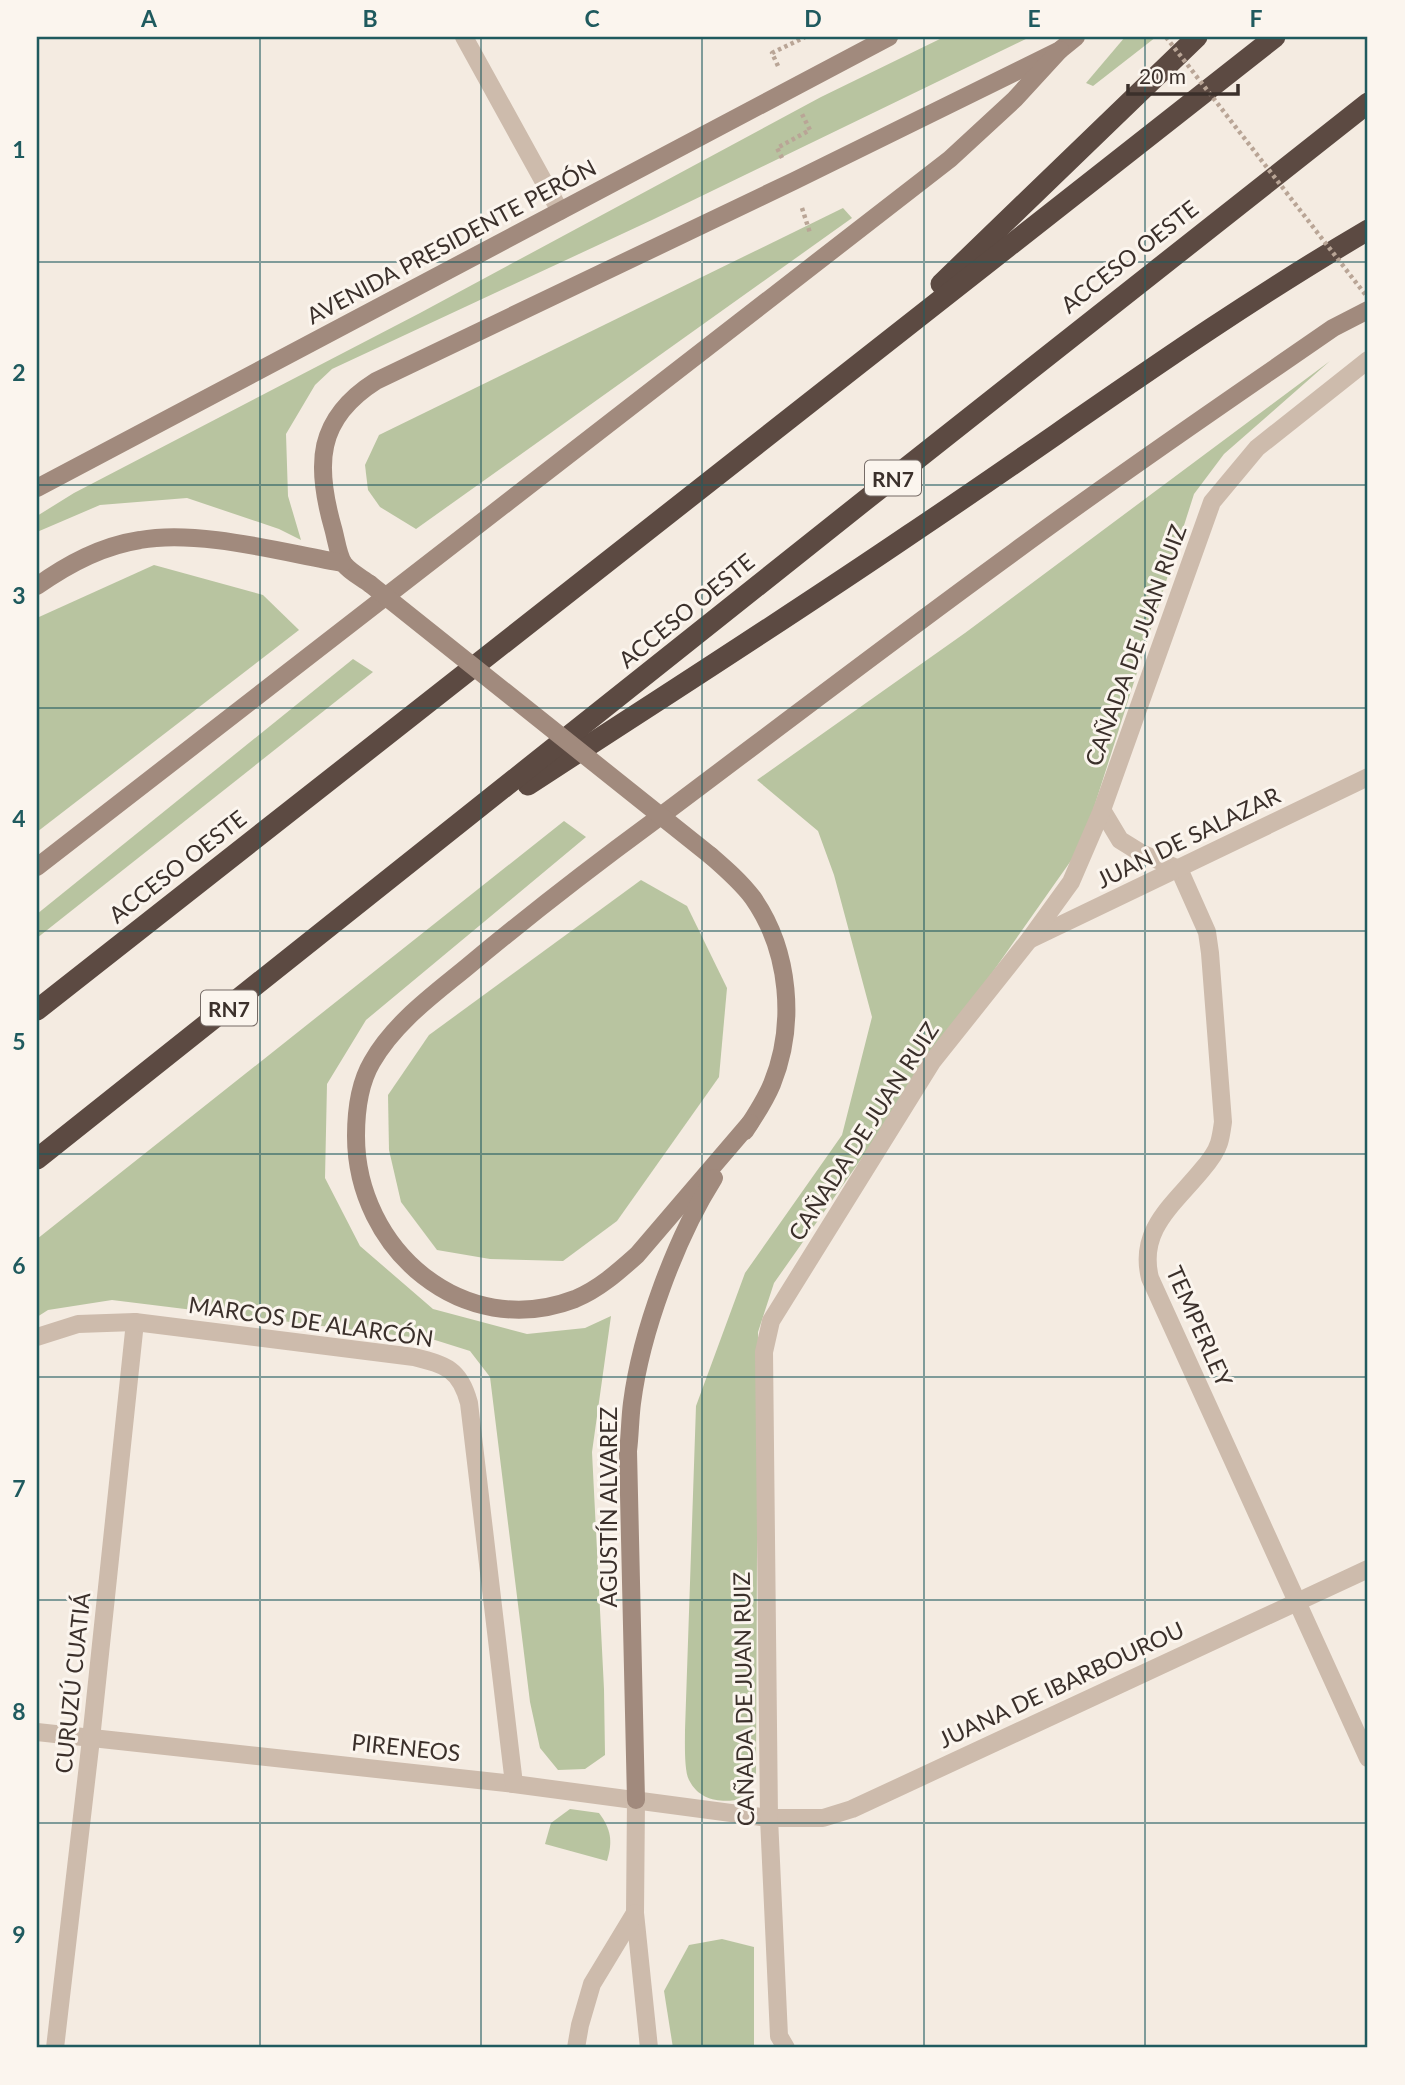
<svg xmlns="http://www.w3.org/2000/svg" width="1405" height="2085" viewBox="0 0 1405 2085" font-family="Lato,sans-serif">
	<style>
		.green { fill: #b8c4a0 }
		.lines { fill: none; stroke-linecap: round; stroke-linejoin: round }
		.path { stroke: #b9a596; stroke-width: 4.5; stroke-dasharray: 3.5 3.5; stroke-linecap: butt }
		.minor { stroke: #cdbbac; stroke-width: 18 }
		.tertiary { stroke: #cdbbac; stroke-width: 18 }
		.secondary { stroke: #a18a7d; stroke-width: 18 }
		.motorway { stroke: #5c4a42; stroke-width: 21 }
		.path-bridge { stroke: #b9a596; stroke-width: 4.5; stroke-dasharray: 3.5 3.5; stroke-linecap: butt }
		.secondary-bridge { stroke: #a18a7d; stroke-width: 18 }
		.grid { fill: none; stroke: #1f5a5e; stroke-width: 2; stroke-opacity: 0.55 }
		.labels { text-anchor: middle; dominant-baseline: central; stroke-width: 6; stroke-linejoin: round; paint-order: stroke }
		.shield { fill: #fbf5ee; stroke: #756b66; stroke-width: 2 }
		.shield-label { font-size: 21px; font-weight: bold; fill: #3b302b }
		.street-label { font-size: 23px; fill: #3b302b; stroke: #fbf5ee }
		.neatline { fill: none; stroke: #1f5a5e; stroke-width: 2.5 }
		.grid-label { font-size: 23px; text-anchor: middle; font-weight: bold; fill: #1f5a5e }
	</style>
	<rect width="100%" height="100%" fill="#f4ebe1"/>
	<!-- green -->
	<g class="green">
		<polygon points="944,37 1030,37 652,220 332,369 315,385 286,434 288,496 301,540 279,529 187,498 100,505 37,532 37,516 74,493 420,313 821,97"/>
		<polygon points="1125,37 1156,37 1093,86 1086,83"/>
		<polygon points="843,208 852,218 416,529 380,507 368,490 365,465 379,435"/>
		<path d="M1330 361 1224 454 1194 494 1082 845 774 1283 758 1332 756 1775 743 1799C723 1803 700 1802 689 1780 684 1771 685 1742 685 1730L696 1406 745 1273 842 1135 872 1017 834 875 818 831 757 780 965 633Z"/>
		<polygon points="154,565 263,595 299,630 37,832 37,621 39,617"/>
		<polygon points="353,659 373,672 37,938 37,914"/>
		<polygon points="564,821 586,837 366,1020 327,1084 325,1178 360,1246 433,1309 527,1334 585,1328 611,1316 592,1452 604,1689 605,1755 585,1769 558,1770 540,1748 530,1702 490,1377 470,1351 435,1340 112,1300 48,1310 37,1317 37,1239"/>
		<polygon points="641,880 687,906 727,988 719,1077 617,1221 563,1261 490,1259 437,1250 401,1202 389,1150 388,1095 429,1035"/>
		<path d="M570 1809 599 1813C611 1829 613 1841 607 1861L545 1844 551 1823Z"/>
		<polygon points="722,1939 754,1947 754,2048 673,2048 664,1991 689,1945"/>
	</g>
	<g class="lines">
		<!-- path -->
		<g class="path">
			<polyline points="778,66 772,53 805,37"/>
			<polyline points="782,158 777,148 810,130 801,112"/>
			<polyline points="802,208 810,233"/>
		</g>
		<!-- minor -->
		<g class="minor">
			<path d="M1102 810 1120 840 1141 853 1179 869 1207 932 1210 953 1223 1122C1222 1129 1221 1137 1219 1143 1216 1153 1208 1163 1201 1171 1173 1205 1138 1230 1150 1278L1368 1758"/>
			<polyline points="1029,940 1368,777"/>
			<polyline points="37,1732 514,1784"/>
			<polyline points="636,1800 635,1913 649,2048"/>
			<polyline points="769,1818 779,2036 786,2048"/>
			<polyline points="55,2048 91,1739 135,1322"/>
			<polyline points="576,2048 580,2025 592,1984 635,1913"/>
		</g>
		<!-- tertiary -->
		<g class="tertiary">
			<polyline points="464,37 560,211"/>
			<path d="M37 1337 78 1324 135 1322 414 1357C446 1365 460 1369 469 1403L514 1784 769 1818H823L852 1809 1368 1569"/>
			<polyline points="769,1818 764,1352 771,1321 932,1062 1029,940 1071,882 1102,810 1212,502 1257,448 1368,360"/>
		</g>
		<!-- secondary -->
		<g class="secondary">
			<polyline points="37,488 889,37"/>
			<path d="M370 584C362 578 350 572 344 564 338 556 336 538 333 528 315 465 316 419 376 381L794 181 1060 50 1076 37"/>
			<path d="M37 586C68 564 101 546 140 540 199 529 284 553 343 563"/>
			<path d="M711 856C726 869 741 882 753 898 790 951 796 1025 772 1084 765 1101 755 1116 745 1131"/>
			<polyline points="37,867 950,159 1015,99 1060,50"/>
			<path d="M750 1123 637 1255C618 1272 599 1289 575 1299 463 1342 356 1249 356 1136 356 1111 359 1084 372 1062 394 1023 433 995 467 967 528 916 590 868 654 821 774 731 893 640 1014 552 1118 475 1226 402 1333 328L1368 310"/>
			<path d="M636 1800 628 1451C630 1435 630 1418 632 1403 641 1332 676 1238 714 1178"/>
		</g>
		<!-- motorway -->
		<g class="motorway">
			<polyline points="941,284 1197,37"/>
			<path d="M528 785C655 702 784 620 909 535 1062 433 1209 323 1368 230"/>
			<polyline points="37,1010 1275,37"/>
			<path d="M37 1159C481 808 922 452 1368 103"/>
		</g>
		<!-- path-bridge -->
		<polyline class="path-bridge" points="1166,37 1368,298"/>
		<!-- secondary-bridge -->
		<polyline class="secondary-bridge" points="370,584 711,856"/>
	</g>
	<!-- grid -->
	<path class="grid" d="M260 37V2048M481 37V2048M702 37V2048M924 37V2048M1145 37V2048M37 262H1368M37 485H1368M37 708H1368M37 931H1368M37 1154H1368M37 1377H1368M37 1600H1368M37 1823H1368"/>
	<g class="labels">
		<!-- shield labels -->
		<g class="shield">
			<rect x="865" y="460.5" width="56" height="35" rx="5"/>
			<rect x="201" y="990.5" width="56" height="35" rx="5"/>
		</g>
		<g class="shield-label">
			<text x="893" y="478">RN7</text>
			<text x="229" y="1008">RN7</text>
		</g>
		<!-- street labels -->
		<g class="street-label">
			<text transform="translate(451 241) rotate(-28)">AVENIDA PRESIDENTE PERÓN</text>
			<text transform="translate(1129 256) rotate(-38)">ACCESO OESTE</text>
			<text transform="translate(686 610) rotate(-39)">ACCESO OESTE</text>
			<text transform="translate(1135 645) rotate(-70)">CAÑADA DE JUAN RUIZ</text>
			<text transform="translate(1188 837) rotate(-26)">JUAN DE SALAZAR</text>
			<text transform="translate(177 866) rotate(-38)">ACCESO OESTE</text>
			<text transform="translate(863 1131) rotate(-57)">CAÑADA DE JUAN RUIZ</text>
			<text transform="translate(311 1321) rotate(8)">MARCOS DE ALARCÓN</text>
			<text transform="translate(1200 1326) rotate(66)">TEMPERLEY</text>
			<text transform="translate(608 1507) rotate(-90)">AGUSTÍN ALVAREZ</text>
			<text transform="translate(72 1683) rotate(-84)">CURUZÚ CUATIÁ</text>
			<text transform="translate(1061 1684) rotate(-25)">JUANA DE IBARBOUROU</text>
			<text transform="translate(743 1699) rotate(-91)">CAÑADA DE JUAN RUIZ</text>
			<text transform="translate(406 1747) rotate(6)">PIRENEOS</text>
		</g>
	</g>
	<!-- border -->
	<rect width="1405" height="2085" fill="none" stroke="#fbf5ee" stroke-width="77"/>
	<!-- scale -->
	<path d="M1128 84v10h110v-10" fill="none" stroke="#3b302b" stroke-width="3.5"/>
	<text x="1139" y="84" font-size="21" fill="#3b302b" stroke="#fbf5ee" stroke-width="5" paint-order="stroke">20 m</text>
	<rect x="38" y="38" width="1328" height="2008" class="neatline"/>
	<g class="grid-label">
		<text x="149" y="27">A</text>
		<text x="370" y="27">B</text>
		<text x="592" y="27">C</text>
		<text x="813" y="27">D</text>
		<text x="1034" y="27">E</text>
		<text x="1256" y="27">F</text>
		<text x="19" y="158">1</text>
		<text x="19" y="381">2</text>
		<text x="19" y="604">3</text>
		<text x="19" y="827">4</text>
		<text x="19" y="1050">5</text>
		<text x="19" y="1274">6</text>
		<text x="19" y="1497">7</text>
		<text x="19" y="1720">8</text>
		<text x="19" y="1943">9</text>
	</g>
</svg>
